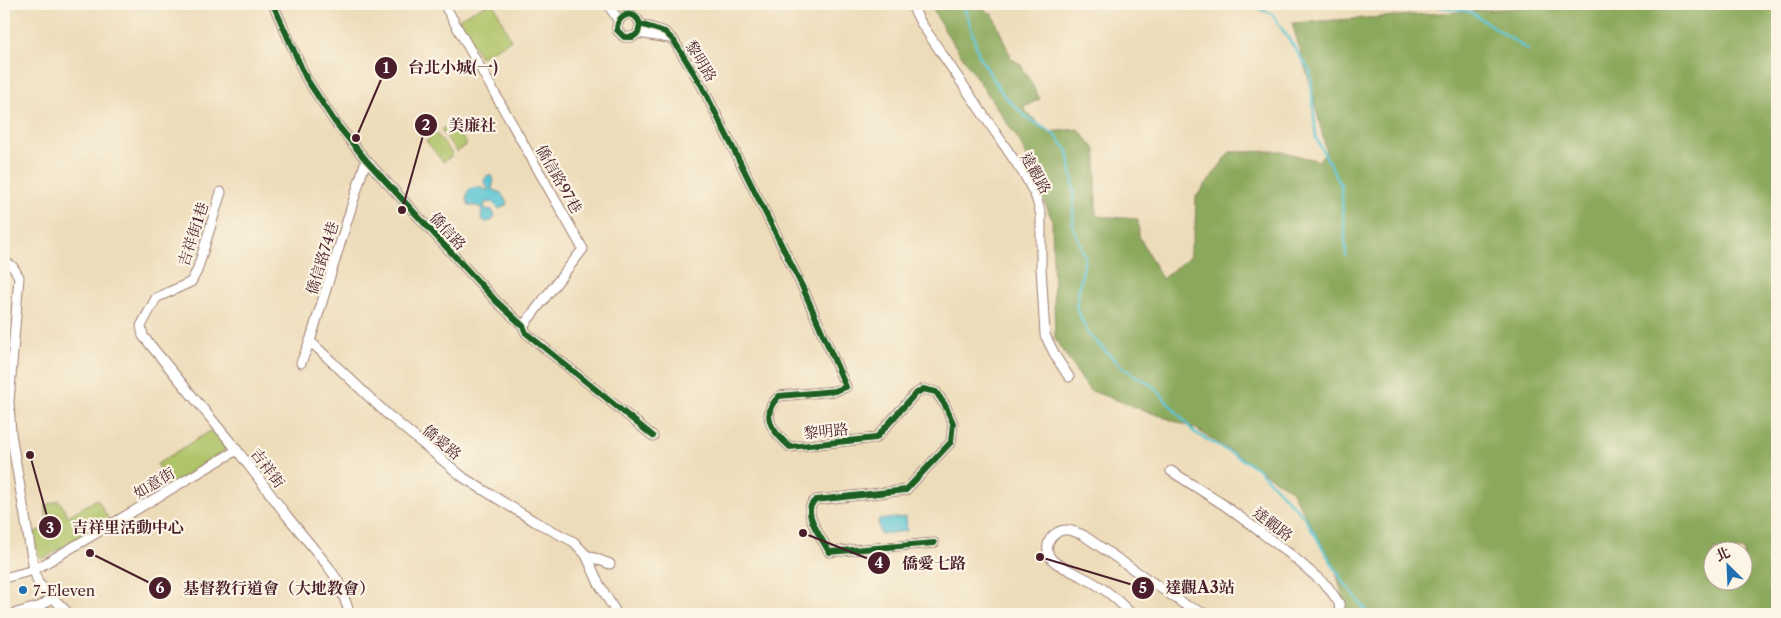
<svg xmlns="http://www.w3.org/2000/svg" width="1781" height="618" viewBox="0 0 1781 618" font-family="'Libre Caslon Text','Noto Serif TC',serif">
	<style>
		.green { fill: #afc367; stroke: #7c7149 }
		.forest { fill: #8ba95c; stroke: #6a6444; fill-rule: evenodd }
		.water { fill: #59c4d3; stroke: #52727f }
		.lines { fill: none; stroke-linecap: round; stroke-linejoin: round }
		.stream { stroke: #59c4d3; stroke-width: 2.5 }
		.street-casing { stroke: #9c7e72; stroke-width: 11 }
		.street { stroke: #fff; stroke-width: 9 }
		.cycleway-casing { stroke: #fcf5e5; stroke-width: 9 }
		.cycleway { stroke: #1b5e20; stroke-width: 6 }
		.poi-dot { fill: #1f6fb2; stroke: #fcf5e5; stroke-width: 2 }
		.labels { text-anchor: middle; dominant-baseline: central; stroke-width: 4.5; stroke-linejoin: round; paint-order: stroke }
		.street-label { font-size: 15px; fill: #4a1f2b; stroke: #fcf5e5 }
		.poi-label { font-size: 15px; fill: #4a1f2b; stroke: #fcf5e5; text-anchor: start }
		.leader { fill: none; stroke: #4a1f2b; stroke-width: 2 }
		.callout-dot { fill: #4a1f2b; stroke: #fcf5e5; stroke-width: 2 }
		.mark-label { font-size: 15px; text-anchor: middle; font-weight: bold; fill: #fff }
		.callout-label { font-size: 16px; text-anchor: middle; font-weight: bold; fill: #4a1f2b; stroke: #fcf5e5; stroke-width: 4.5; stroke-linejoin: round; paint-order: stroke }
	</style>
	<rect width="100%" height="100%" fill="#fcf5e5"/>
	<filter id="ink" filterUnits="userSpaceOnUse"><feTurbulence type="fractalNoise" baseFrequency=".02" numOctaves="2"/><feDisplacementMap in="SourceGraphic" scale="10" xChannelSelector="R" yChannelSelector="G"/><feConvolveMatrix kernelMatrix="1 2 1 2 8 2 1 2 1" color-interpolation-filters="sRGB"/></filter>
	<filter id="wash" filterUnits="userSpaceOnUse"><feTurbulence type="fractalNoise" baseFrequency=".0096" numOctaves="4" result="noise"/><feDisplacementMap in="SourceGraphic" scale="20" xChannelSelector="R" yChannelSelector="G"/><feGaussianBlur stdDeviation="1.12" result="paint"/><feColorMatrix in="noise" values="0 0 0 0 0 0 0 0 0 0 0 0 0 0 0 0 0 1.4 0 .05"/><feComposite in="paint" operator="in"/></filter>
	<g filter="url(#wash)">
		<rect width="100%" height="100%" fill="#eddcb9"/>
		<!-- green -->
		<g class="green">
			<polygon points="487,4 494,4 511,40 480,57 458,19"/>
			<polygon points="450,123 467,144 457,152 441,130"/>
			<polygon points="436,133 453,155 443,162 426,141"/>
			<polygon points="215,428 225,447 224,451 169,486 157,464"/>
			<polygon points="97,499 110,521 42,559 36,553 33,532 48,529 45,506 59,500 68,516"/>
		</g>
		<!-- forest -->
		<path class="forest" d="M930 4H976L993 15 1011 58 1021 65 1040 99 1023 108 1047 132 1078 129 1096 150V216L1138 219 1139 236 1162 279 1189 257 1195 227 1196 197 1230 152 1280 151 1319 161 1326 150 1311 87 1292 23 1576 4H1777V614H1347L1336 571 1291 490 1196 429 1089 390 1055 339 1052 220 1020 142 945 31ZM1714 550H1744V580H1714Z"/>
		<!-- water -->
		<g class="water">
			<path d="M488 175 491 176 494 180 492 189 501 193 507 202 506 205 499 209 492 202 485 203 484 205 485 209 492 210 495 216 492 221 486 222 481 219 482 210 480 207 469 205C466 199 466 195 469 189L477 187 488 190V188L486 186 484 180Z"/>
			<polygon points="906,517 907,531 880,534 878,520"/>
		</g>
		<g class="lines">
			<!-- stream -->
			<g class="stream">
				<polyline points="961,4 967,14 979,56 1004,96 1026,117 1055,135 1068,151 1074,190 1073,226 1085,257 1076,306 1088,334 1123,368 1154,387 1194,432 1257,468 1305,518 1342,580 1369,614"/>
				<polyline points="1253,4 1253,6 1272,14 1310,71 1316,138 1341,185 1346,256"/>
				<polyline points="1421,4 1469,11 1528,50"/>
			</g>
		</g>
	</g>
	<g filter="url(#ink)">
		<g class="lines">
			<!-- street casing -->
			<g class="street-casing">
				<g id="street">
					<polyline points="273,4 306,78 335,122 366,160 496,301 523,326 526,333 653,436"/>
					<polyline points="444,4 583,249 523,326"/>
					<polyline points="609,4 611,9 618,20"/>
					<polyline points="911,4 921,23 1025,176 1036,197 1041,215 1041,267 1045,335 1056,357 1069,377"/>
					<path d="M640 24 638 33 633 37H624L617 30C616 14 635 8 640 24L665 32 674 41 702 86 802 286 846 387 835 391 779 396C759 416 773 432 790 447L876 438 914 395 923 389 936 392 945 405 953 423 951 442 906 490 816 500C813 502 810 506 810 510 809 522 824 542 829 552L934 543"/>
					<polyline points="638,33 669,38"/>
					<polyline points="221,192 197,271 191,282 156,298 141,326 143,336 237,450 287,516 328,566 338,581 350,614"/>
					<polyline points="4,260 13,267 19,277 9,402 11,434 34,570 38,583 69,614"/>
					<polyline points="310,341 387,414 464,478 534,521 574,542 586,555 599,584 617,614"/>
					<polyline points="301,363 310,341 366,160"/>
					<polyline points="1171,471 1224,505 1290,554 1328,587 1339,603 1340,614"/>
					<polyline points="586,555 610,564"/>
					<polyline points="4,578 34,570 237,450"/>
					<polyline points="13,614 41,606 53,597"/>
					<path d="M1132 614C1124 607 1116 598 1106 591 1091 579 1072 573 1056 563 1044 555 1045 539 1058 532 1066 527 1075 532 1083 535L1187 606 1206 614"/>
				</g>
			</g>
			<!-- street -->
			<use href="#street" class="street"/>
			<!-- cycleway casing -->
			<g class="cycleway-casing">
				<g id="cycleway">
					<polyline points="273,4 306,78 335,122 366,160 496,301 523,326 526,333 653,436"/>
					<path d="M640 24 638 33 633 37H624L617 30C616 14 635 8 640 24L665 32 674 41 702 86 802 286 846 387 835 391 779 396C759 416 773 432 790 447L876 438 914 395 923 389 936 392 945 405 953 423 951 442 906 490 816 500C813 502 810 506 810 510 809 522 824 542 829 552L934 543"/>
				</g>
			</g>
			<!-- cycleway -->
			<use href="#cycleway" class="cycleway"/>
		</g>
	</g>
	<!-- markers -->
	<circle class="poi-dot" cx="23" cy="590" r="5"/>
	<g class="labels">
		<!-- street labels -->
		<g class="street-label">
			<text transform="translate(701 61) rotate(59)">黎明路</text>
			<text transform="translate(1036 173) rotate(61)">達觀路</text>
			<text transform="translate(559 179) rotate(60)">僑信路97巷</text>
			<text transform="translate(448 231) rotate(47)">僑信路</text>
			<text transform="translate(193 234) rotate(-72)">吉祥街1巷</text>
			<text transform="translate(322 258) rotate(-73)">僑信路74巷</text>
			<text transform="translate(826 431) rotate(-6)">黎明路</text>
			<text transform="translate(442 442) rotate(40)">僑愛路</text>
			<text transform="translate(268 468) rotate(53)">吉祥街</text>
			<text transform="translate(154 483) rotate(-31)">如意街</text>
			<text transform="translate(1273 524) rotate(37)">達觀路</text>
		</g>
		<!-- poi labels -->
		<g class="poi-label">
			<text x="33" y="590">7-Eleven</text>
		</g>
	</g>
	<!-- callouts -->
	<path class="leader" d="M356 138L386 68M402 210L426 125M30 455L50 527M803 533L879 563M1040 557L1143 588M90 553L160 588"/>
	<g class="callout-dot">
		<circle cx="356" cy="138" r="5"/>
		<circle cx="402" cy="210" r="5"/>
		<circle cx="30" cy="455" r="5"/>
		<circle cx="803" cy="533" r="5"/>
		<circle cx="1040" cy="557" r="5"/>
		<circle cx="90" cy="553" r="5"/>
		<circle cx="386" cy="68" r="12"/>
		<circle cx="426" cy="125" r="12"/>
		<circle cx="50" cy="527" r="12"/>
		<circle cx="879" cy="563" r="12"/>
		<circle cx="1143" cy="588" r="12"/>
		<circle cx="160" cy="588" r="12"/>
	</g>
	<g class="mark-label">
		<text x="386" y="73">1</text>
		<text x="426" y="130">2</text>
		<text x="50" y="533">3</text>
		<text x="879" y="568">4</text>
		<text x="1143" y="593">5</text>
		<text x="160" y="593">6</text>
	</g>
	<g class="callout-label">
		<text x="453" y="73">台北小城(一)</text>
		<text x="472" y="131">美廉社</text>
		<text x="128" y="533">吉祥里活動中心</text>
		<text x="934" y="569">僑愛七路</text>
		<text x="1200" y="593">達觀A3站</text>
		<text x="279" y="594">基督教行道會（大地教會）</text>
	</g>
	<!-- margin -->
	<rect width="1781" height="618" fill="none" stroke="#fcf5e5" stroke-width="20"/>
	<!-- north arrow -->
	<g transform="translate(1728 566) rotate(336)"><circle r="24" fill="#fcf5e5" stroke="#b59f9b"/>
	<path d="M0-4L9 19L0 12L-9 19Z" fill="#1f6fb2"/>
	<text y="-8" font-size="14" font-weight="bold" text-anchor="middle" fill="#4a1f2b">北</text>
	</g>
</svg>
